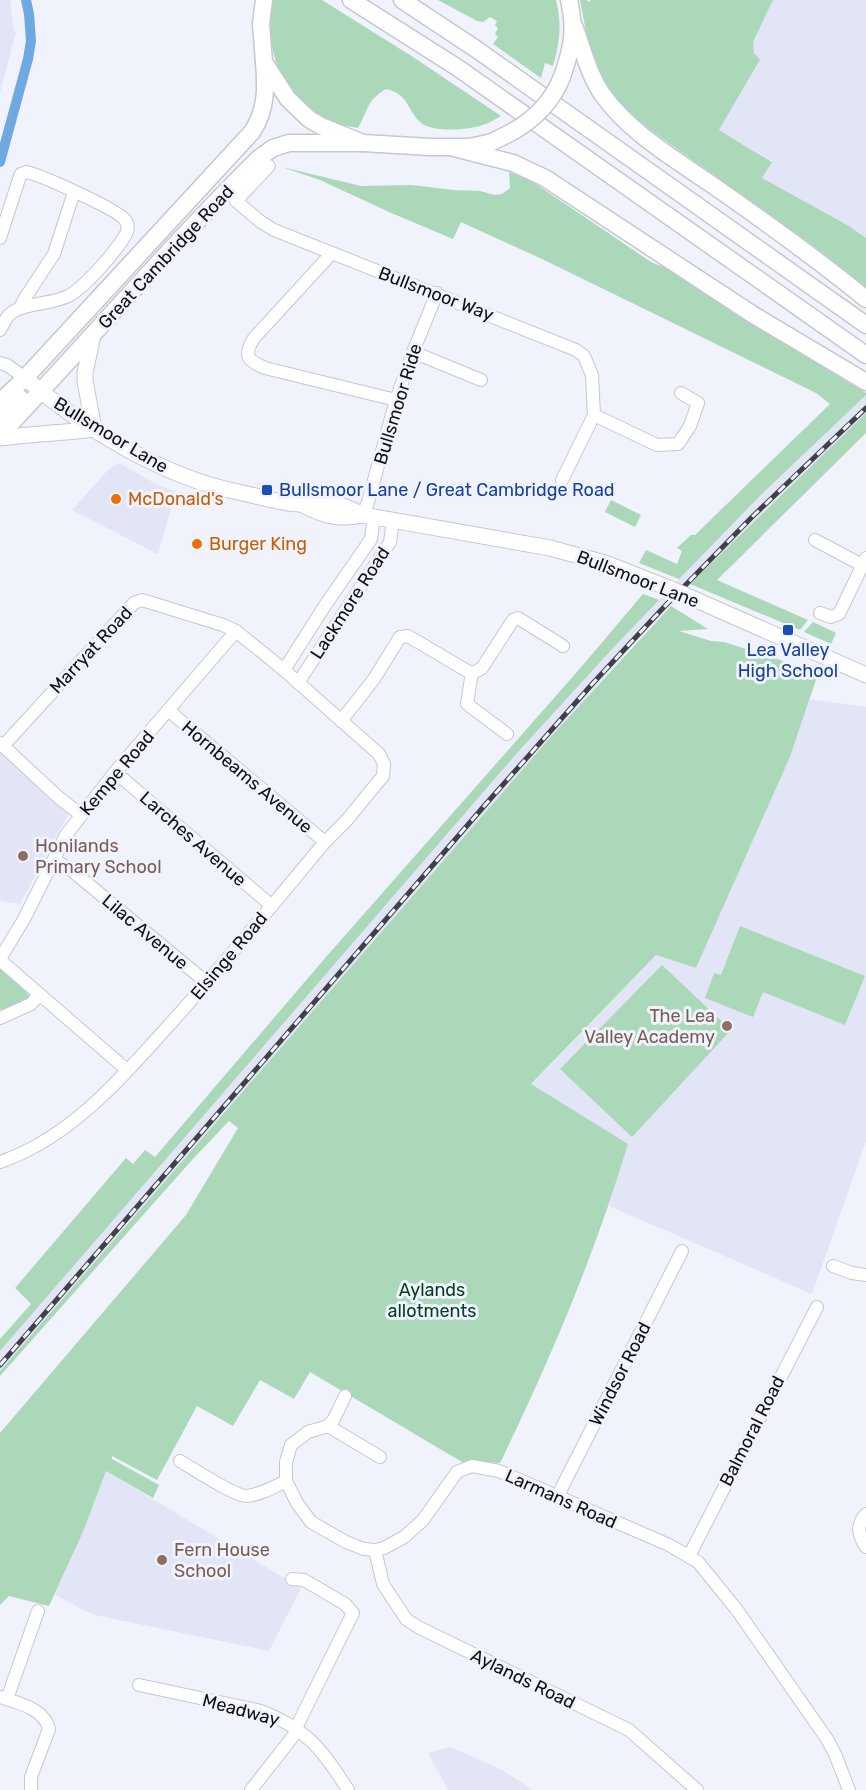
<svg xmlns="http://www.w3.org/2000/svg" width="866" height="1790" viewBox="0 0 866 1790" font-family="Rubik,sans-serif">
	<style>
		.built { fill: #e2e5f6 }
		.green { fill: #abd8b8 }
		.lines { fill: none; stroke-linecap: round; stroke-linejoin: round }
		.canal { stroke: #6fa9e2; stroke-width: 10 }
		.minor-casing { stroke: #c5c7d1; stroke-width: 14 }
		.major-casing { stroke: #c5c7d1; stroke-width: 17 }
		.highway-casing { stroke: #c5c7d1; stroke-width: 19 }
		.minor { stroke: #fff; stroke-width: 12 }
		.major { stroke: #fff; stroke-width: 15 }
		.highway { stroke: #fff; stroke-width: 16 }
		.rail-casing { stroke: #404146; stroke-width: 5 }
		.rail { stroke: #f0f2fc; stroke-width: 3; stroke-dasharray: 9; stroke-linecap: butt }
		.major-bridge-casing { stroke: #c5c7d1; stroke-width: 17; stroke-linecap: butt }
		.highway-bridge-casing { stroke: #c5c7d1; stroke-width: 19; stroke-linecap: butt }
		.major-bridge { stroke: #fff; stroke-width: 15 }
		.highway-bridge { stroke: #fff; stroke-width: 16 }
		.transit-dot { fill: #1a4fb4; stroke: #f0f2fc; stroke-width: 2 }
		.food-dot { fill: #e8710a; stroke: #f0f2fc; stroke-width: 2 }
		.education-dot { fill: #8d6e63; stroke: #f0f2fc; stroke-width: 2 }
		.labels { text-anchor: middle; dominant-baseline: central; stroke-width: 6; stroke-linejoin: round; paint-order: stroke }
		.street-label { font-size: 18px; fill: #0f1013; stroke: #f0f2fc }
		.transit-label { font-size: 18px; fill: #164399; stroke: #f0f2fc; text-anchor: start }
		.food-label { font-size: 18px; fill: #c56008; stroke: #f0f2fc; text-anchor: start }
		.education-label { font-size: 18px; fill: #785e54; stroke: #f0f2fc; text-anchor: start }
		.park-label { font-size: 18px; fill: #024021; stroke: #f0f2fc }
	</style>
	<rect width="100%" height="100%" fill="#f0f2fc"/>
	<!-- built -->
	<g class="built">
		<polygon points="0,0 10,0 14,31 16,32 0,93"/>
		<polygon points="773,0 866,0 866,238 849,226 761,178 772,161 719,130 760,61 754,53 753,42"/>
		<polygon points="866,395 866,413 747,528 640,637 556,731 0,1371 0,1351 518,752 614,647 722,534 812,446"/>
		<polygon points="119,463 158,485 176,492 158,554 72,510 108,470"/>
		<polygon points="810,699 866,707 866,1141 812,1294 609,1206 628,1144 531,1085 656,955 696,968 790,757"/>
		<polygon points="0,748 70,811 20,904 0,901"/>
		<polygon points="106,1471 301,1588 269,1651 95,1615 81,1609 55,1594 83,1532"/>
		<polygon points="451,1747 502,1770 533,1790 448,1790 428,1753"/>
	</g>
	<!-- green -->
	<g class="green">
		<path d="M272 0H322L413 57 501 116C497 118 493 121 488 123 474 130 430 134 419 121 406 107 408 94 386 89 366 101 369 109 358 128 349 126 339 125 330 122 280 100 265 51 272 0Z"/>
		<path d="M438 0H556C562 24 560 42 553 66L545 63 541 78 493 44 498 37 495 34 498 28 495 25 497 21 490 17 483 22 477 21Z"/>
		<path d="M580 0H587L588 2 591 0H773L753 42 754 53 760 60 719 130 772 162 762 178 849 226 866 238V288L812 245 649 129C629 113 611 96 599 73 588 51 585 24 580 0Z"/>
		<polygon points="282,167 361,186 412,185 453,190 480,191 495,195 502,194 510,188 509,172 530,180 651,262 680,274 780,341 866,393 866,395 761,495 679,579 639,563 646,550 677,564 682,551 677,548 691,535 695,535 830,404 816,393 542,259 461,222 453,239 389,212 320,180"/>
		<polygon points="866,413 866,433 717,580 808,620 800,630 690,584"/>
		<polygon points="611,500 641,515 635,527 605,512"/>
		<polygon points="643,594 659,600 614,647 518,752 0,1351 0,1339 31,1304 15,1288 126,1158 133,1164 145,1150 155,1157 326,957 583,665"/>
		<path d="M671 606 708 629 679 631 711 641 724 642 772 657 818 674 790 757 696 968 656 955 531 1084 628 1144C595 1254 550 1360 500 1463L474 1461 462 1462 310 1372 294 1399 260 1380 233 1426 197 1406 157 1480 112 1456V1459L159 1485 153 1498 106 1471 83 1532 49 1606 9 1596 0 1605V1433L186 1215 238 1128 229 1121 192 1160 0 1376V1371L556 731Z"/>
		<polygon points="813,622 836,633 831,644 804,632"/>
		<polygon points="740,926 865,976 845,1025 763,992 753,1017 705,998 714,973 721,975"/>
		<polygon points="662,965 731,1030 632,1137 560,1069"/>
		<polygon points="0,969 3,969 29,995 27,1001 8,1011 0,1009"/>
	</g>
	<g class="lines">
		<!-- canal -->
		<polyline class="canal" points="0,162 28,59 31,41 29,14 26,0"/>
		<!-- minor casing -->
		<g class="minor-casing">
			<g id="minor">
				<polyline points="269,166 236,201 261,222 274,230 576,350 584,356 592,375 594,415 562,480"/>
				<path d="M0 238 20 176 21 174 27 172C42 176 120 210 126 221 128 225 128 230 126 234 117 250 86 286 70 295 54 305 22 302 9 315 5 319 3 325 0 330"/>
				<path d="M332 253 254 338C243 356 247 360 265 368L396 400"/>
				<polyline points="22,308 22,304 25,298 54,254 74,192"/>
				<polyline points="413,352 481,380"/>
				<polyline points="0,363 7,365 25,378"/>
				<polyline points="594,415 657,445 678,444 690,426 698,403 681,393"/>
				<polyline points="363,515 368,502 396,400 413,352 437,293"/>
				<polyline points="815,540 862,565"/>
				<polyline points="820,613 831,617 839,614 866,558"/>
				<polyline points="284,670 324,607 371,539 374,517"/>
				<polyline points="472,672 467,704 507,734"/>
				<polyline points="298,683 390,542 393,520"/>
				<polyline points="169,711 325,842"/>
				<polyline points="341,721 374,679 400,637 408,636 469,672 475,672 482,668 513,620 518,618 563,646"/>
				<polyline points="0,743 57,796 81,815"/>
				<polyline points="115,772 272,906"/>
				<polyline points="54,860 70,869 207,983"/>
				<polyline points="0,959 24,919 66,835 115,772 236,631"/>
				<polyline points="0,960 127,1070"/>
				<polyline points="0,1018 31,1004 39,995"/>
				<path d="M0 1162C71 1138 122 1077 171 1023 224 964 274 903 325 842L346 821 383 776 384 764 379 754 284 670 236 631 223 625 142 600 134 603 3 746"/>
				<polyline points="833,1266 852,1273 866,1275"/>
				<polyline points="345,1396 334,1419 328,1426 308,1432 291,1445 286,1462 286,1481 297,1503 311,1522 346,1542 364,1549 375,1550 384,1548 404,1537 423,1520 457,1472 472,1466 499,1471 669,1545 698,1562 737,1610 827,1739 835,1754 849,1790"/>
				<polyline points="328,1426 380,1457"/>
				<path d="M180 1461C192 1468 235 1496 246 1496 260 1495 274 1487 286 1481"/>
				<polyline points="557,1497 682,1251"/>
				<path d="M866 1514C856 1525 858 1535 866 1547"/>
				<polyline points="375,1550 383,1584 406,1619 418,1627 629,1730 697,1790"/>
				<polyline points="689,1556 817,1307"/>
				<polyline points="292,1579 304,1580 345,1604 353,1613 296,1728"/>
				<path d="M139 1685 261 1711C307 1729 323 1750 348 1790"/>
				<path d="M0 1697C18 1703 44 1708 49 1729L31 1777V1790"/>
				<polyline points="7,1699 38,1611"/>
				<polyline points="251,1790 298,1730"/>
			</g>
		</g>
		<!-- major casing -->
		<g class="major-casing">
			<g id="major">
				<polyline points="93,335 85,373 85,381 94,429"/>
				<path d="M25 378C83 428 163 477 238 492 258 496 282 504 301 504 307 504 314 502 320 502 335 501 350 508 363 515L550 548 605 563 666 587"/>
				<path d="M0 438C31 434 63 433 94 429"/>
				<path d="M301 504C324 516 338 520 363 515"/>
				<polyline points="685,595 866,675"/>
			</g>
		</g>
		<!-- highway casing -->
		<g class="highway-casing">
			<g id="highway">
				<polyline points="264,0 261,24 264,62 288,99 309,119 321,126 363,143 430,147 470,147 492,142 512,132"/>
				<polyline points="351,0 458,68 866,355"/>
				<polyline points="402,0 476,49 866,325"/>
				<path d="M574 26C583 49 588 73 602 94 629 132 673 158 711 184 764 221 816 258 866 299"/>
				<path d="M562 77C572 48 576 31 569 0"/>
				<polyline points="454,148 513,163 545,178 752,314 866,382"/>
				<path d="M0 402 25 378 252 132C267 109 266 87 264 62"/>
				<polyline points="0,417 20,398"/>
				<path d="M0 435C87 343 169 247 259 158L273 148 289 143H363"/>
			</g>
		</g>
		<!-- minor -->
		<use href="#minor" class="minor"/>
		<!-- major -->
		<use href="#major" class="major"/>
		<!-- highway -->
		<use href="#highway" class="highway"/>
		<!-- rail casing -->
		<g class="rail-casing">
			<polyline id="rail" points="0,1365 485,805 594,682 664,607 753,516 866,408"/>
		</g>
		<!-- rail -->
		<use href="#rail" class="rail"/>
		<!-- major-bridge casing -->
		<g class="major-bridge-casing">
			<polyline id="major-bridge" points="666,587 685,595"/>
		</g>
		<!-- highway-bridge casing -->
		<g class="highway-bridge-casing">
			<path id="highway-bridge" d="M512 132C535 119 552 102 562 77"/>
		</g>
		<!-- major-bridge -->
		<use href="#major-bridge" class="major-bridge"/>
		<!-- highway-bridge -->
		<use href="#highway-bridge" class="highway-bridge"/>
	</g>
	<!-- markers -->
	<g class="transit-dot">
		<rect x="261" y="484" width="12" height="12" rx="3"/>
		<rect x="782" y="624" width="12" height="12" rx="3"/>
	</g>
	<g class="food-dot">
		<circle cx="116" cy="499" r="6"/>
		<circle cx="197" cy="544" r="6"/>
	</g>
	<g class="education-dot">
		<circle cx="23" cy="856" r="6"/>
		<circle cx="727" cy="1026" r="6"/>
		<circle cx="162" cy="1560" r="6"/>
	</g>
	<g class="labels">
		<!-- street labels -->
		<g class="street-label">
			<text transform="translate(166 257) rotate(-47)">Great Cambridge Road</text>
			<text transform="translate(436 294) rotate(21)">Bullsmoor Way</text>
			<text transform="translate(398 404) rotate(-73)">Bullsmoor Ride</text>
			<text transform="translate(111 435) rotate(31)">Bullsmoor Lane</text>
			<text transform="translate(638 579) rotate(21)">Bullsmoor Lane</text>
			<text transform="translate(350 603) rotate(-57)">Lackmore Road</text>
			<text transform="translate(91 650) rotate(-47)">Marryat Road</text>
			<text transform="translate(117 773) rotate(-50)">Kempe Road</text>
			<text transform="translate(247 777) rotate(40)">Hornbeams Avenue</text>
			<text transform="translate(193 839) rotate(41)">Larches Avenue</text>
			<text transform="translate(145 932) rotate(40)">Lilac Avenue</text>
			<text transform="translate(229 956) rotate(-50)">Elsinge Road</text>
			<text transform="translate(620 1374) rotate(-63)">Windsor Road</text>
			<text transform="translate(752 1431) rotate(-63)">Balmoral Road</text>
			<text transform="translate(561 1499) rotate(24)">Larmans Road</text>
			<text transform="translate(523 1679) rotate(26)">Aylands Road</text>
			<text transform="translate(241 1710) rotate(15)">Meadway</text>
		</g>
		<!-- transit labels -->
		<g class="transit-label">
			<text x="279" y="490">Bullsmoor Lane / Great Cambridge Road</text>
			<text x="788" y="650" text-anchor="middle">Lea Valley<tspan x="788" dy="21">High School</tspan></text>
		</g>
		<!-- food labels -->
		<g class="food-label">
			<text x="128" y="499">McDonald's</text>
			<text x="209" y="544">Burger King</text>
		</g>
		<!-- education labels -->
		<g class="education-label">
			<text x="35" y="846">Honilands<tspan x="35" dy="21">Primary School</tspan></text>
			<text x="715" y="1016" text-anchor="end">The Lea<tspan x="715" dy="21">Valley Academy</tspan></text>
			<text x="174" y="1550">Fern House<tspan x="174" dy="21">School</tspan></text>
		</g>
		<!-- park labels -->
		<g class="park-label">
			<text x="432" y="1290">Aylands<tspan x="432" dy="21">allotments</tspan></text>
		</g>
	</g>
</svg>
